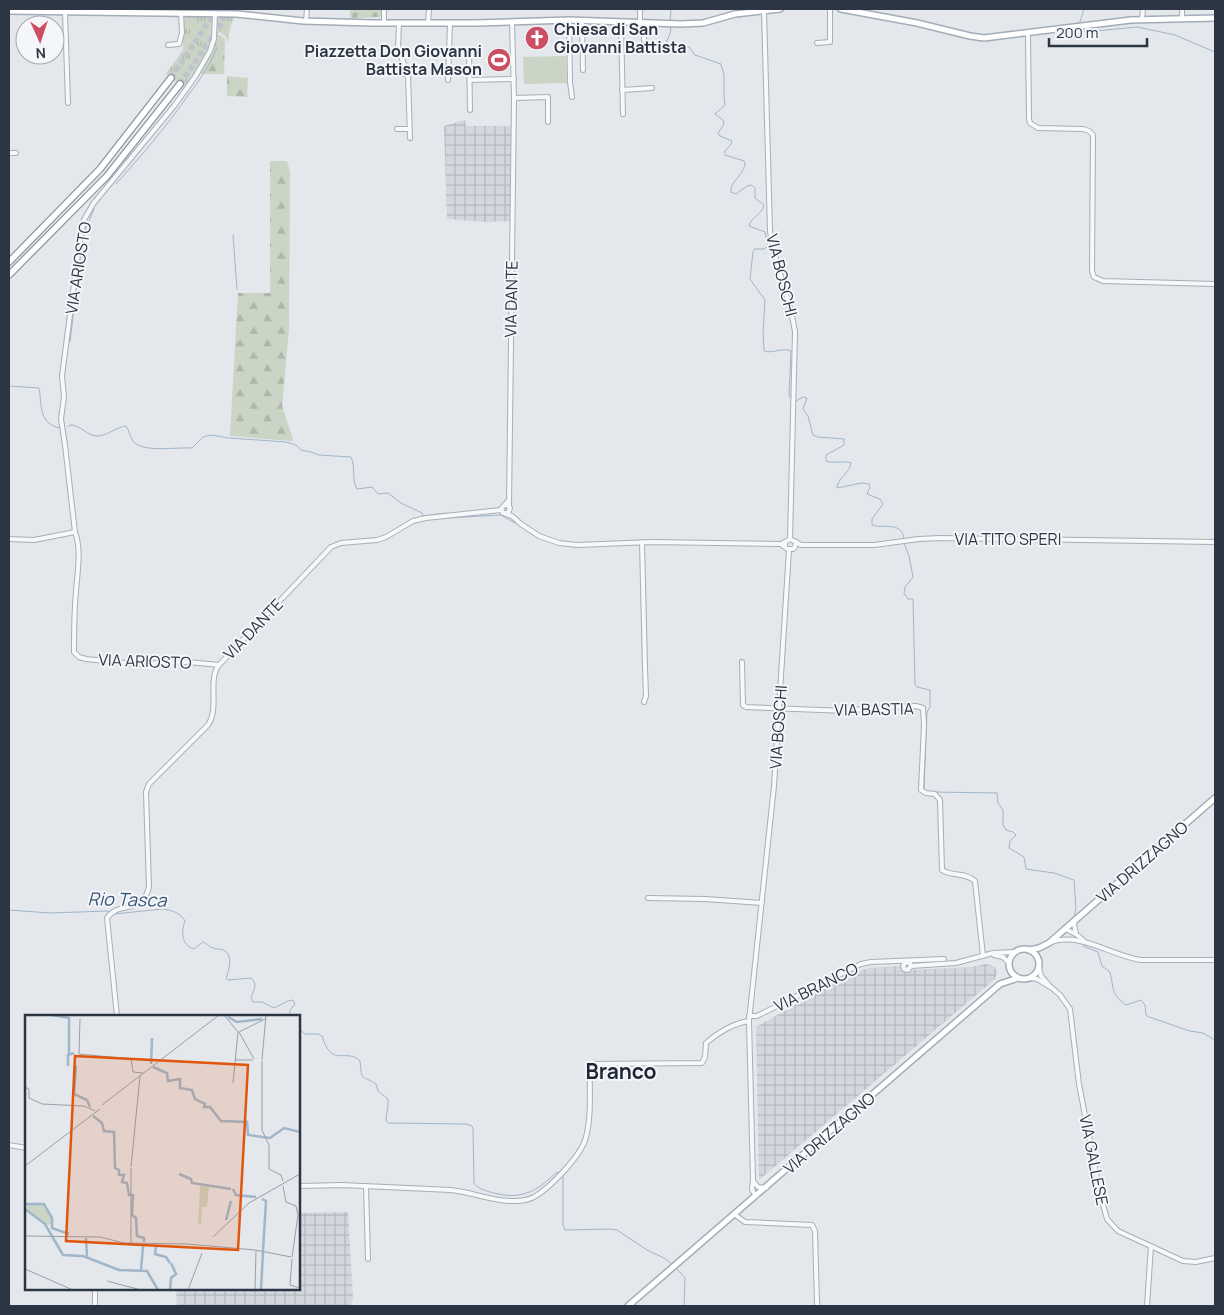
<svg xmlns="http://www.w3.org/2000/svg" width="1224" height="1315" viewBox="0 0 1224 1315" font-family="Manrope,sans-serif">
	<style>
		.industrial { fill: url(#industrial-grid) }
		.grass { fill: url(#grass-tufts) }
		.forest { fill: url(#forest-firs) }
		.cemetery { fill: url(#cemetery-stones) }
		.pitch { fill: #cad5c5 }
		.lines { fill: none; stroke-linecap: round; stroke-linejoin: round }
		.stream { stroke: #a0b6ca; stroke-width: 1 }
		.highway-tunnel { stroke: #bfc3ca; stroke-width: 5.5; stroke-dasharray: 5.5 3; stroke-linecap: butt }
		.minor-casing { stroke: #a9aeb6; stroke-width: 6 }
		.major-casing { stroke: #a3acb7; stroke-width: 8 }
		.highway-casing { stroke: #8c95a2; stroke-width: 8 }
		.minor { stroke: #f7f8fa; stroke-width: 4 }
		.major { stroke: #fff; stroke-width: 5 }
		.highway { stroke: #fff; stroke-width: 5.5 }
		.labels { text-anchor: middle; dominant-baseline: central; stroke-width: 4; stroke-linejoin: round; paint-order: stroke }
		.poi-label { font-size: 16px; font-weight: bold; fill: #2c3544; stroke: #f4f6f9; text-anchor: start }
		.street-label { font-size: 16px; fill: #2c3544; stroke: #f4f6f9 }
		.water-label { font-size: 18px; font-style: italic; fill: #365577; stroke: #f4f6f9 }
		.district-label { font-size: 21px; font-weight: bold; fill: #1e2635; stroke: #f4f6f9 }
		.inset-river { fill: none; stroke: #a0b6ca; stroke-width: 2.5 }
		.inset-road { fill: none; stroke: #9aa0a8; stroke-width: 1 }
		.view { fill: #df570f; fill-opacity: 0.15; stroke: #df570f; stroke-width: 2.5 }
		.inset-edge { fill: none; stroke: #2c3544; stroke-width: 2.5 }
	</style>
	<defs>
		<pattern id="industrial-grid" width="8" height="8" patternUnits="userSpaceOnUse" patternTransform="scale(1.25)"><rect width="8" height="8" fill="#d2d6dd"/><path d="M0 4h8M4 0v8" fill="none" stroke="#b4b8bf"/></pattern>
		<pattern id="grass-tufts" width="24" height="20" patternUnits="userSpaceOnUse" patternTransform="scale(1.25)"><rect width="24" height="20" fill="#cad5c5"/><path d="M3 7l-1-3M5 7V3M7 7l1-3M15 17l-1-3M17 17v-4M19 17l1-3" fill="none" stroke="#aeb7aa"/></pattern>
		<pattern id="forest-firs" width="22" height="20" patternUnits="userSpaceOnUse" patternTransform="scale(1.25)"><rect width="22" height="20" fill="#cad5c5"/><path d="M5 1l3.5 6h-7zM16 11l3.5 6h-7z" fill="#aeb7aa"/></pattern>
		<pattern id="cemetery-stones" width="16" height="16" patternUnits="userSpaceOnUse" patternTransform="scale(1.25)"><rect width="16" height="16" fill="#cad5c5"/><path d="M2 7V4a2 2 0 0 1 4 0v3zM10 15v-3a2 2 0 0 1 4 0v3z" fill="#aeb7aa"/></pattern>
	</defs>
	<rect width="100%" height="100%" fill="#e4e7eb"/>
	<!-- industrial -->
	<g class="industrial">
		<polygon points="465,120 466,126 511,126 510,221 485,222 447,219 444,126"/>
		<polygon points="986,964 995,967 997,972 995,979 759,1180 756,1027 850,974 869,968 899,966 910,970 972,967"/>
		<polygon points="348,1212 353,1298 350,1306 177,1306 176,1289 299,1289 299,1213"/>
	</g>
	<!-- grass -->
	<g class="grass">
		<path d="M183 15 206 16C227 29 193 74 184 88L166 74 183 50Z"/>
		<polygon points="223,15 235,16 230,28 228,43 226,37 216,29 217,19"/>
	</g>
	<!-- forest -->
	<g class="forest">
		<polygon points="216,35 220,35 225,39 224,74 199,74 213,51"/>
		<polygon points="227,76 248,78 247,97 227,96"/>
		<polygon points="270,161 287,161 290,172 289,329 282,406 293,439 292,441 230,436 238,293 270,293"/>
	</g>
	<!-- cemetery -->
	<polygon class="cemetery" points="350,9 382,9 381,17 350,18"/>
	<!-- pitch -->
	<polygon class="pitch" points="566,56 567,83 524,84 523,57"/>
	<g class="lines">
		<!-- stream -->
		<g class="stream">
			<polyline points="670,22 671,9"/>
			<polyline points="1079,25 1084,9"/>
			<path d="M671 26 670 34 665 45 667 51 675 52 689 47 695 55 721 64 724 75V97L725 105 715 114 723 120 724 124 718 133 720 136 732 141 731 144 725 151V155L744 161 745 164C743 176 730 181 731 192L736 194 747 186 752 185 755 188V198L764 205C762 215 751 217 749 226L765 232 768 246 764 249H755L753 252 750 279 765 300 763 333 764 351C773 354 783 347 791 351L789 395 792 400"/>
			<polyline points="1080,29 1085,32 1137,27 1175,35 1215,52"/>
			<path d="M116 184C142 155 167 126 189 94 200 80 210 65 217 48"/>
			<polyline points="83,235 94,209"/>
			<polyline points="233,235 237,289"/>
			<polyline points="70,342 82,241"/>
			<path d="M9 386 39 388C42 404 38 424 60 428"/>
			<path d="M796 401 803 397 807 398 803 409 808 416 813 435 818 437 844 439V445L826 455V461C833 464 843 460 851 463 850 473 838 477 837 488L862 483 869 484 870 487 867 494 880 499 883 504 872 519V525C885 529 902 521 904 539"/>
			<path d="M68 427 70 425C81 425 86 435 96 436 106 437 116 427 126 426 129 430 130 437 133 441 141 453 178 447 192 448L203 437 211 435 229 438 286 442 296 445 301 450 311 452 319 455 351 457C356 467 351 478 357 489L372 487 378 494 388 493 401 503 422 513 423 516 446 513"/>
			<polyline points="446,518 501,515 515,523"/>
			<polyline points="904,543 909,556 913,577 905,587 904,593 908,599 913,599 915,684 917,687 930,690 930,707 927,712 924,789"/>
			<polyline points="931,792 997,793 998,803 1003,810 1003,825 1006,830 1013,832 1016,835 1010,841 1009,848 1024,857 1026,869 1054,873 1074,880 1076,908 1074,918"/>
			<polyline points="9,910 50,913 107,911 110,913"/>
			<path d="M114 914 163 909C171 910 181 913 185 921 181 932 181 945 194 949L203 942C208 944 209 947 213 948 217 950 221 948 225 951 233 956 229 970 226 978L228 980 251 978C258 984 254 990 251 997L253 1002H262L274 1008 288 1001 293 1000 295 1004 290 1010V1016"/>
			<path d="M1083 946 1098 952 1102 966 1110 972C1114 989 1111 994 1126 1005L1141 1000 1145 1005 1146 1015 1149 1017 1190 1031 1203 1033 1215 1040"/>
			<path d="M299 1029 305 1034H318L322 1036C332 1069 346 1047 360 1061 362 1083 361 1074 376 1084L378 1091 388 1099C389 1107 386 1113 386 1121L389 1123 466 1124 472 1126 473 1129 474 1183C479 1190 487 1191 494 1193 516 1199 532 1194 548 1180 553 1176 555 1172 560 1172"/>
			<polyline points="563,1175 563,1225 565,1230 609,1229 617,1230 647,1250 664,1258 673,1265"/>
			<polyline points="676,1268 685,1278 684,1306"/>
		</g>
		<!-- highway-tunnel -->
		<g class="highway-tunnel">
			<polyline points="171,78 217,9"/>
			<polyline points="180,84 221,24 229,9"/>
		</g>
		<!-- minor casing -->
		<g class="minor-casing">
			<g id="minor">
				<path d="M764 11 770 231C775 266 790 298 795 332L790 539"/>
				<polyline points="65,12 68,103"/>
				<polyline points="1182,18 1182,9"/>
				<polyline points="1142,19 1143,9"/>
				<polyline points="569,20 570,82 572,97"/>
				<polyline points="582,20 583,70"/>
				<polyline points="306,21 307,9"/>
				<polyline points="621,22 623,114"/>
				<polyline points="640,22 640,9"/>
				<polyline points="384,23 384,9"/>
				<polyline points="399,23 398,49 408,74 410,138"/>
				<polyline points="428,23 429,9"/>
				<polyline points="643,23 644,40"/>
				<polyline points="1028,34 1029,119 1030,123 1038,128 1083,129 1089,131 1093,135 1092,271 1094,277 1103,281 1215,284"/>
				<polyline points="817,43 830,42 830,9"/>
				<polyline points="168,45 179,44 182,33 181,13"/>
				<polyline points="469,50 470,110"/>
				<polyline points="397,74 408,74"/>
				<polyline points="448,80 450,23"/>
				<polyline points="470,80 514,79"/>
				<polyline points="622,90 652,88"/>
				<polyline points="514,98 548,97 548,122"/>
				<polyline points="397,129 409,129"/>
				<polyline points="9,153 16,153"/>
				<polyline points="504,505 507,505 510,508 508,513 503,513 501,509 508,501"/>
				<polyline points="509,506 514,98 512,22"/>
				<polyline points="506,514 512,516 521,524 539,536 559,543 577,545 652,542 781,544 785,542"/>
				<polyline points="75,532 65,445 61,419 64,397 62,376 79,246 84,220 93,204 174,106 195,77 210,51 214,39 215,14"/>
				<path d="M9 539 34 540 75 532C82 551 77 573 76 592 74 612 74 632 74 652L79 657 86 659 135 664 188 662 219 665"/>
				<polyline points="642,542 645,667 646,696 644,702"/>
				<polyline points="796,542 801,545 874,545 919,539 939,538 1215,542"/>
				<polyline points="781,544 787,549 793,549 795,547 796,542 790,539 785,542 785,547"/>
				<path d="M742 662 743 705 746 707 847 711 871 708 916 706 923 708 924 725 921 790 926 793 935 794 940 800 942 870C953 877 965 872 975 881L983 956"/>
				<polyline points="648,898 705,899 762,903"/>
				<polyline points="1075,920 1074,924 1076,934"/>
				<polyline points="1065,929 1076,934 1084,941"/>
				<path d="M1051 942C1081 932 1112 956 1141 960H1215"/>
				<polyline points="994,955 1003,957 1009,963"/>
				<polyline points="911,966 908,970 904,969 903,966 906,962 910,963 911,966 956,963 993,953 1015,952"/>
				<polyline points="1039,967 1041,976 1049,985"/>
				<polyline points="1029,978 1037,979 1052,988 1060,995 1070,1009 1079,1084 1100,1194 1107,1219 1118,1231 1183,1261 1196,1262 1215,1258"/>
				<path d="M117 1016 107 918C119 900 142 916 149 887L146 792 149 784 208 725C220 707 207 680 219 665L331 547 341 543 377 540 386 537 413 521 426 518 501 510"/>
				<polyline points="749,1016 757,1016 861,964 871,962 944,959"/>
				<polyline points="9,1145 26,1148"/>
				<polyline points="753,1181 758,1187 766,1188"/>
				<path d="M299 1186 342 1185 451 1190C472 1192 494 1202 515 1201 522 1201 528 1200 534 1197 550 1188 582 1155 586 1137 592 1115 589 1087 590 1064L702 1063 705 1057 706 1043C717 1033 734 1023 749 1021"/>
				<polyline points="366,1186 368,1259"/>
				<polyline points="756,1196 752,1190 753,1179 749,1021 774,786 789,550"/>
				<polyline points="734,1214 745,1222 812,1225 815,1231 817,1303 818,1306"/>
				<polyline points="95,1306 95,1289"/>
				<polyline points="1147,1306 1151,1246"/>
			</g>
		</g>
		<!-- major casing -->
		<g class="major-casing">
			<g id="major">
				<polyline points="841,9 917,23 970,36 984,38 1131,20 1215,18"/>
				<polyline points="9,11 237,14 303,21 373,23 476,23 569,20 681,24 703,23 735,14 780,9"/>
				<circle cx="1024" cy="964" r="15"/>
				<polyline points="1029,950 1039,948 1049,943 1215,798"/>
				<polyline points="628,1306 1000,984 1018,978"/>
			</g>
		</g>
		<!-- highway casing -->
		<g class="highway-casing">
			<g id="highway">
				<polyline points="9,262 100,169 171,78"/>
				<polyline points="9,275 107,176 180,84"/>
			</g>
		</g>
		<!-- minor -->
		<use href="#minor" class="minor"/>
		<!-- major -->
		<use href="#major" class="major"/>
		<!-- highway -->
		<use href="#highway" class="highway"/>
	</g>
	<!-- icons -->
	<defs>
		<g id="church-disc" transform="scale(1.25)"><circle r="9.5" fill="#cc4e64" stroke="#f4f6f9"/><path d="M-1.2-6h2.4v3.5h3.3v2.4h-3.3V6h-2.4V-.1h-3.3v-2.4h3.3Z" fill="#fff"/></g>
		<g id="stadium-disc" transform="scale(1.25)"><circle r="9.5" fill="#cc4e64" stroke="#f4f6f9"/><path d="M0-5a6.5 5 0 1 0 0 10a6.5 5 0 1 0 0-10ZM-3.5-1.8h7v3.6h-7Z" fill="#fff"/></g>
	</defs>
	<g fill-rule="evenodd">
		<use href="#church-disc" x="537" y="38"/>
		<use href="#stadium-disc" x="499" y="60"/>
	</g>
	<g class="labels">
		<!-- poi labels -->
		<g class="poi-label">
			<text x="554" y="29">Chiesa di San<tspan x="554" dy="18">Giovanni Battista</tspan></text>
			<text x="482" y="51" text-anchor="end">Piazzetta Don Giovanni<tspan x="482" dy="18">Battista Mason</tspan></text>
		</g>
		<!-- street labels -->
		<g class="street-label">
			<text transform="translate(78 268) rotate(-81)">VIA ARIOSTO</text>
			<text transform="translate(782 275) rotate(76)">VIA BOSCHI</text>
			<text transform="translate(511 299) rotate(-89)">VIA DANTE</text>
			<text x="1008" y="539">VIA TITO SPERI</text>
			<text transform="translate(253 629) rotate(-46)">VIA DANTE</text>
			<text transform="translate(145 661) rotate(2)">VIA ARIOSTO</text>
			<text transform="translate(874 709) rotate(-1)">VIA BASTIA</text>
			<text transform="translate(778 727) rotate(-86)">VIA BOSCHI</text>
			<text transform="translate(1142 862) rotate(-41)">VIA DRIZZAGNO</text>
			<text transform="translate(816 987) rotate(-26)">VIA BRANCO</text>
			<text transform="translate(829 1133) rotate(-41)">VIA DRIZZAGNO</text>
			<text transform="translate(1094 1160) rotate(79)">VIA GALLESE</text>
		</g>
		<!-- water labels -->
		<g class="water-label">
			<text transform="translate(127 899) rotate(1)">Rio Tasca</text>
		</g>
		<!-- district labels -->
		<g class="district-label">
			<text x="621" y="1071">Branco</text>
		</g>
	</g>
	<!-- overview -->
	<g transform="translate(25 1015)">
		<rect width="275" height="275" fill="#e4e7eb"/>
		<path d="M175 171 184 172 182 192H177L176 210 173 209ZM2 189 19 190 27 203 26 209 22 210 2 194Z" fill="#cad5c5"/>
		<path class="inset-river" d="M27 0 44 3V40M203 2 212 7 237 4M126 49 127 23M43 51V40L49 38M51 51 49 79 62 85 65 92M128 52 142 58 143 66 155 64V73L167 75 170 84 180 89 179 92H185L196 106 222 107 223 120 245 123 259 113 275 117M68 101 77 108 79 116 89 117 90 153 94 155V160H99L97 167 102 168 104 180H108L107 200 111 203 112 221 119 223V227M154 159 166 164 167 168 206 174M208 174 211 180 231 182M237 184 241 186 238 236M0 189H19L27 203V213L44 219M0 194 20 209 38 240 58 241 94 255 122 256 133 275M201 205 206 186M61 223 62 242M131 232 130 239 141 242 145 248M116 255 118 231M145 275 146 263 151 259 146 248M236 275 238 237"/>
		<path class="inset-road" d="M199 0 213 17M55 4 54 39 106 44 108 57 118 58M214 17 229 44M214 17 240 4M210 45H228M237 45 241 0M237 46V115L244 130V154L256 160 258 166M208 68 213 17M0 72 4 74V83L17 89 59 91 70 96M77 90 194 0M0 151 75 94M106 152 115 61M258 171 261 187 271 191 273 200 267 242M0 221 75 222 99 228 162 229 230 235 266 242M188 222 224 188 275 159M106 228V153M267 244 265 270 275 273M0 254 48 275M82 266 116 275M163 275 177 238M230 275 231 236"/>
		<path class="view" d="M50 41 223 50 213 235 41 226Z"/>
		<rect width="275" height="275" class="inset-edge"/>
	</g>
	<!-- border -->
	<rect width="1224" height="1315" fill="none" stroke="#2c3544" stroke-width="20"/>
	<!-- north arrow -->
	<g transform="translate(40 40) rotate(177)"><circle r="24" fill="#f4f6f9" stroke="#a4a9b1"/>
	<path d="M0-4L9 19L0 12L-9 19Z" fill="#cc4e64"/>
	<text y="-8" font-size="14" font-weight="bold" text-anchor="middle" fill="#2c3544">N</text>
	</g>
	<!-- scale -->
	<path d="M1049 38v8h98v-8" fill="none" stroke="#2c3544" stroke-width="2.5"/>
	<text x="1056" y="38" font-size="15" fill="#2c3544" stroke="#f4f6f9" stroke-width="4" paint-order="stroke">200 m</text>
</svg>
